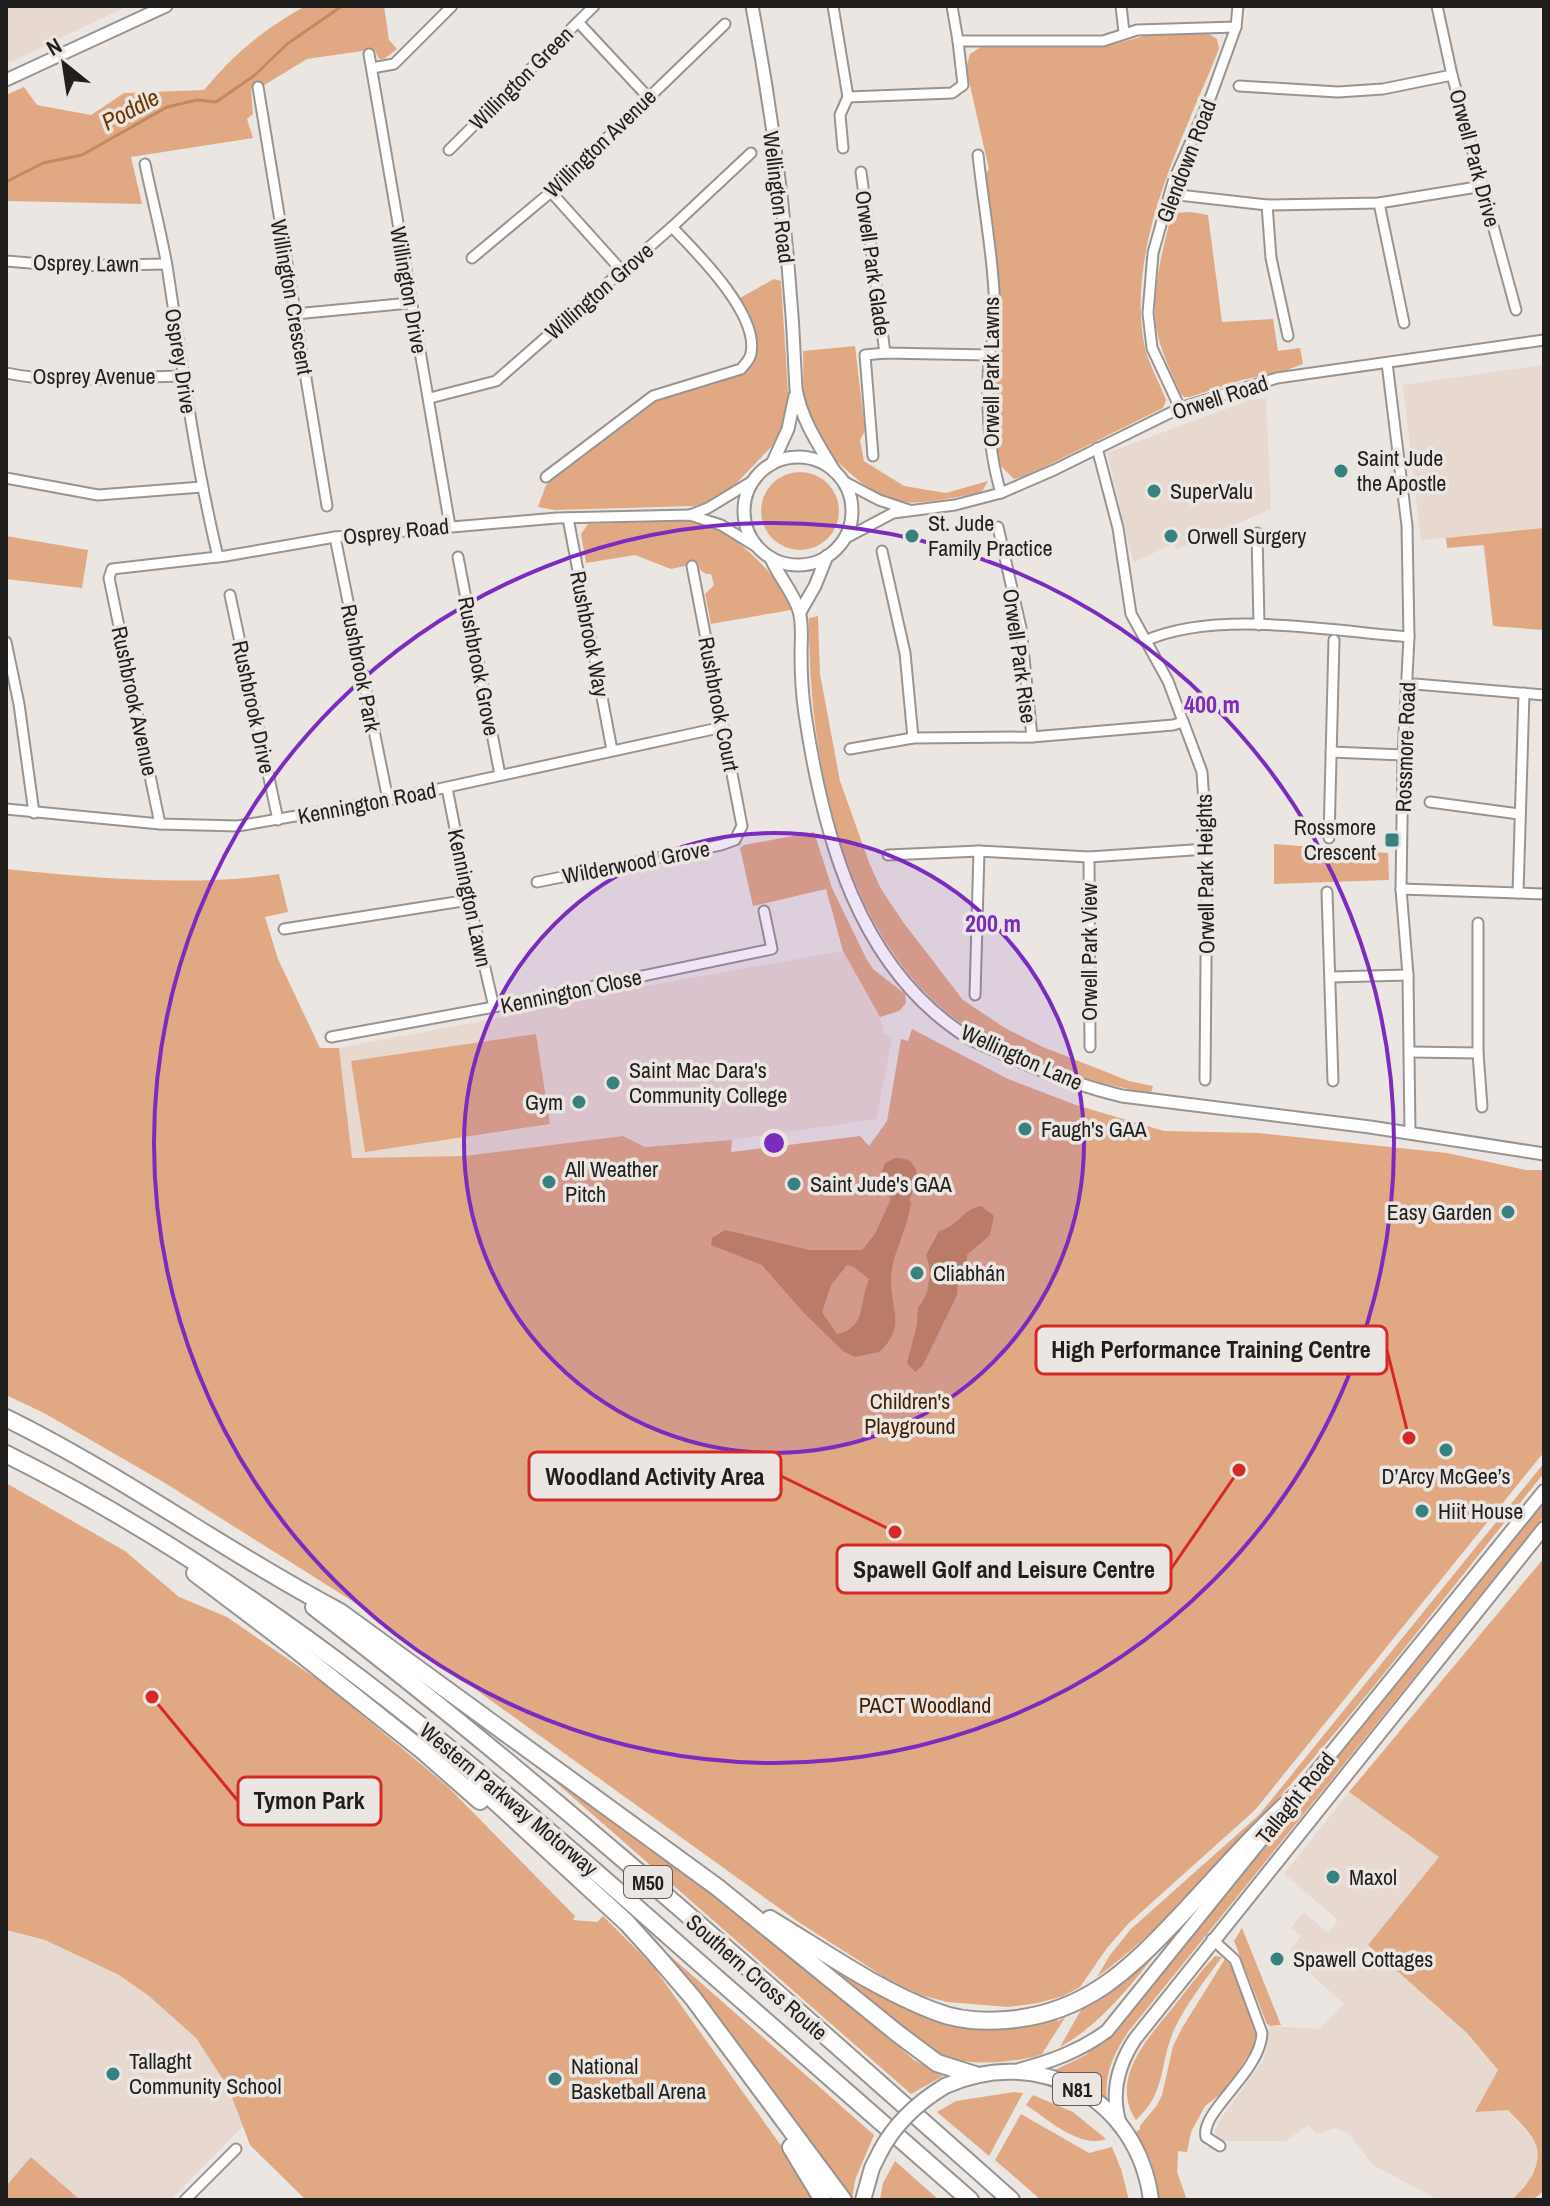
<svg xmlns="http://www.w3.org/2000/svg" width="1550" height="2206" viewBox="0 0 1550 2206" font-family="'Archivo Narrow',sans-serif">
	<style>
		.built { fill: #e7d9d0 }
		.green { fill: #e0a984 }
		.water { fill: #c3885d; fill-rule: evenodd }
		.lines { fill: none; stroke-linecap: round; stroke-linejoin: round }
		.stream { stroke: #c3885d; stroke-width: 3 }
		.minor-casing { stroke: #9a9490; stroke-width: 13 }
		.tertiary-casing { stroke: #9a9490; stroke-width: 15 }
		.secondary-casing { stroke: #9a9490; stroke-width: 16 }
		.primary-casing { stroke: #9a9490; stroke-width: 18 }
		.motorway-casing { stroke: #9a9490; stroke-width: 20 }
		.minor { stroke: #fff; stroke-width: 9 }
		.tertiary { stroke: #fff; stroke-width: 11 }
		.secondary { stroke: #fff; stroke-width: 12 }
		.primary { stroke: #fff; stroke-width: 14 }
		.motorway { stroke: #fff; stroke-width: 16 }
		.primary-bridge-casing { stroke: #9a9490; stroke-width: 18; stroke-linecap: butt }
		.primary-bridge { stroke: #fff; stroke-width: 14 }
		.ring { fill: none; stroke: #7b2cbf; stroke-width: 4 }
		.poi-dot { fill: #38817f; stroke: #ece6e2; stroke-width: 3 }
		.labels { text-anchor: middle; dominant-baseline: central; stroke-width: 7; stroke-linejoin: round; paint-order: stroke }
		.shield { fill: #ece6e2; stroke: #5e5b58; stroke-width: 2 }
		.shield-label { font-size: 20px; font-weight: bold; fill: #211f1d }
		.street-label { font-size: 22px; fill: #211f1d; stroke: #ece6e2 }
		.poi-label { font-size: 22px; fill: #211f1d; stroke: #ece6e2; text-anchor: start }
		.park-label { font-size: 22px; fill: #441e00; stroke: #ece6e2 }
		.water-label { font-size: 24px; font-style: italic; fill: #6d3600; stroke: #ece6e2 }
		.centre { fill: #7b2cbf; stroke: #ece6e2; stroke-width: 4 }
		.ring-label { font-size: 24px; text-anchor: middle; font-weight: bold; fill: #7b2cbf; stroke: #ece6e2; stroke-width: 7; stroke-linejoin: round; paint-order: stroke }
		.leader { fill: none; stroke: #d62828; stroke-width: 3 }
		.callout-dot { fill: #d62828; stroke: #ece6e2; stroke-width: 3 }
		.callout { fill: #ece6e2; stroke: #d62828; stroke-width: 3 }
		.callout-label { font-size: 24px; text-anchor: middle; font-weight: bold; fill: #211f1d }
	</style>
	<rect width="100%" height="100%" fill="#ece6e2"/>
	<!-- built -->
	<g class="built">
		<polygon points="6,6 127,6 11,62 6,61"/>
		<polygon points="1544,365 1544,630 1493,626 1483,545 1447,548 1446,538 1421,540 1403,385"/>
		<polygon points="1266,398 1271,509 1177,549 1174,544 1133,562 1107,453 1250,400"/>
		<polygon points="843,951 880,1017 884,1033 892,1038 876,1119 732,1140 645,1147 622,1136 464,1156 352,1158 339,1048 518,1014 556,1002"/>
		<polygon points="1349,1792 1440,1857 1467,2033 1498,2070 1476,2112 1508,2110 1536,2143 1538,2162 1524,2190 1511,2200 1439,2200 1373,2165 1348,2133 1335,2128 1316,2134 1308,2125 1286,2141 1221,2141 1217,2138 1215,2131 1220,2120 1265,2057 1270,2026 1320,2029 1344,2004 1305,1969 1290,1950 1301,1936 1291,1928 1304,1912 1328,1933 1338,1920 1284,1874"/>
		<polygon points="6,1930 45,1940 119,1975 149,1996 196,2038 212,2062 228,2087 243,2126 171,2200 6,2200"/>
	</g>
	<!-- green -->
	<g class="green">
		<path d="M305 6H384L389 40 397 49 384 59H379L375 51 369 50 307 59 261 87 251 89 253 114 247 119 253 138 131 157 142 204 8 201 6 204V95L24 87 37 105 91 115 124 93 204 90C235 53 263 30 305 6Z"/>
		<path d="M1187 32 1209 34 1217 39 1219 49C1183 139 1129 239 1143 337 1145 358 1159 381 1166 400L1163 408 1026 476 1014 479 1000 465 994 425V377L1001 325 985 175 989 169 966 68 970 54 981 47H1103L1148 35Z"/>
		<path d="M1191 212 1208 215 1222 322 1273 319 1278 351 1300 348 1303 364 1284 371 1242 380 1190 397H1184L1180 393C1169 367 1154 338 1155 310 1155 277 1164 244 1172 213Z"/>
		<path d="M774 279 781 281 789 407 785 423 774 444 725 495 707 504 694 506 555 510 538 507 546 485 657 401 746 371C766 349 749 322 740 298Z"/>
		<path d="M855 346 865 431 860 440 864 461 904 486 946 493 988 481 983 490 976 494C952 497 921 506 896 501 870 496 820 450 810 425 801 403 804 374 803 351Z"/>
		<circle cx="800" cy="511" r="39"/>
		<path d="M684 521C697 523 709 524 721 531 744 544 786 583 791 610L711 624 705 594 714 585 711 574H706L700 570 698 563 671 569 635 555 586 563 581 534 588 524Z"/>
		<polygon points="1544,528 1544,630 1493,626 1484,545 1447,548 1446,538"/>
		<polygon points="6,536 88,550 82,588 6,579"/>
		<path d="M818 616 820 674 840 781 870 865 881 889 903 922 963 1000 1005 1028 1043 1047 1129 1081 1153 1086 1151 1093C1102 1086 1058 1070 1012 1049 994 1041 975 1033 958 1021 841 935 808 755 809 618Z"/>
		<polygon points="814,832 832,888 866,958 873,969 905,994 906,1003 899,1011 880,1017 843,951 826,889 753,906 740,848 744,845"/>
		<polygon points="1274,844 1388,853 1389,880 1274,884"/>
		<path d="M6 869C95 878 191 887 279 874L288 912 265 917 278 959 320 1048H339L352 1158 464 1156 623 1136 645 1147 732 1140 731 1152 860 1136 869 1146 887 1121 901 1039 908 1041 912 1029 1008 1079 1076 1105 1164 1131 1259 1133 1447 1153 1526 1170H1544V1452L1255 1810 1128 1924 1107 1948 1080 1987 1063 1996 1038 2003 1008 2007 947 2002 921 1995 886 1978 800 1923 357 1604 165 1483 44 1413 6 1395Z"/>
		<polygon points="536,1034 550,1124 365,1152 351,1061"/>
		<path d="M1544 1463V1473C1441 1601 1342 1733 1229 1852 1187 1896 1147 1941 1097 1977L1110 1955 1131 1929 1259 1815Z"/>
		<polygon points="6,1483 125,1551 179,1597 227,1617 327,1686 446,1785 575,1916 573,1920 597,1922 603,1916 653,1966 782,2147 814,2200 306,2200 250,2145 228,2087 196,2038 149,1996 119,1975 45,1940 6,1930"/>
		<path d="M1544 1499V1516L1128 2032C1114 2053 1104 2074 1107 2100L1079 2081 1055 2070 1086 2055 1118 2026Z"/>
		<path d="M1544 1558V2191L1532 2200H1511C1526 2188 1543 2166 1536 2145 1532 2133 1517 2120 1508 2110L1475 2112 1498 2070 1467 2033 1368 1945 1439 1857 1349 1792Z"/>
		<polygon points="535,1764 713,1892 838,1992 914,2060 943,2076 911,2094"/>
		<path d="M1177 1928C1141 1970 1109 2020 1060 2047L1082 2008 1119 1981Z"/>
		<polygon points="1242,1928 1281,2025 1270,2026 1267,2024 1234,1941"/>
		<polygon points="651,1939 874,2135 855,2180 852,2200 848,2200"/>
		<path d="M1215 1956 1222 1957C1205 1980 1186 2004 1174 2030 1159 2064 1167 2092 1136 2120 1108 2078 1151 2035 1175 2005 1188 1988 1201 1971 1215 1956Z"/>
		<polygon points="1225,1959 1233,1969 1255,2023 1256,2036 1251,2051 1236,2074 1222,2093 1205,2106 1191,2132 1187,2152 1178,2151 1177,2172 1187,2200 1160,2200 1151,2161 1136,2132 1140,2129 1140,2126 1157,2105 1162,2095 1173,2046 1182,2028"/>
		<path d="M829 1960 920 2013 1058 2017 1057 2022 1066 2016 1042 2054 1034 2057C1000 2064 964 2066 932 2053L825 1965Z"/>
		<polygon points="1014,2092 1023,2093 989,2156 937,2112 956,2101"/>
		<path d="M1033 2095 1073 2112 1106 2139C1079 2149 1048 2119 1026 2105Z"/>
		<polygon points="1021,2114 1089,2153 1112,2147 1121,2169 1129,2200 1041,2200 995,2160"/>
		<polygon points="31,2157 80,2200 6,2200 6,2186"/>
		<polygon points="895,2161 939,2200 880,2200 883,2183"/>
	</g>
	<!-- water -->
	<g class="water">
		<path d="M895 1158C910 1158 915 1163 918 1177L909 1201 911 1202C909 1227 893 1251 891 1276 889 1306 908 1327 879 1352L855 1357 843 1351 804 1313 762 1265 711 1245 712 1238 725 1230 809 1250H862L875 1234 891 1199 880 1177 885 1163ZM847 1265 854 1267 869 1279C859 1301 867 1328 837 1334L822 1312 831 1285Z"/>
		<path d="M981 1206 994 1216 990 1235 967 1255 966 1272 958 1284 957 1295 923 1365 915 1372 907 1363 917 1325 918 1307C930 1295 932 1271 926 1255L939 1231C957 1227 963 1209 981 1206Z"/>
	</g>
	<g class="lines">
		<!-- stream -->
		<polyline class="stream" points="6,182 43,163 82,155 167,107 197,100 216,102 255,75 287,44 342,6"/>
		<!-- minor casing -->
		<g class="minor-casing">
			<g id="minor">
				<polyline points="833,6 848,97 952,93 963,85 958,41"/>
				<polyline points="952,6 958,41 1103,41 1137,30 1236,27"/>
				<polyline points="1121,6 1124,32"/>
				<polyline points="1437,6 1452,75 1516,310"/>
				<polyline points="578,22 648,97"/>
				<polyline points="369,54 450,526"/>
				<polyline points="372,68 394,64 452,6"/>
				<polyline points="1239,86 1338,92 1383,89 1452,75"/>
				<polyline points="258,87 327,506"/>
				<polyline points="843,148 840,115 848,97"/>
				<polyline points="449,150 594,6"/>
				<path d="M978 155C984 211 996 272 995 328 994 338 990 348 989 358 986 403 988 450 1001 493"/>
				<path d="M145 164C152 198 161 232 167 266 182 364 195 461 218 557"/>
				<polyline points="861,172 885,353"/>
				<polyline points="551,192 622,271"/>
				<polyline points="1170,194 1267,205 1379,203 1483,186"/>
				<polyline points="1379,203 1404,323"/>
				<polyline points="1267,205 1271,258 1288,336"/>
				<polyline points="472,258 551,192 725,24"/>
				<polyline points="6,261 66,266 166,264"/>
				<polyline points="295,314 410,303"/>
				<polyline points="1387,363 1407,526 1409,637 1403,755 1401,889 1408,975 1410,1133"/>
				<path d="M6 373C63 385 124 377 182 376"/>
				<polyline points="430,398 496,381 672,227 751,153"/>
				<polyline points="1180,408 1152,348 1148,313 1153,253 1173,182 1211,96 1236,27 1238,6"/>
				<polyline points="1097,448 1118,528 1131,614 1168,681 1202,772 1207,849 1205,1080"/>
				<polyline points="873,456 865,355 885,353 989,355"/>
				<path d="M546 477 653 396 741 369C745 364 750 360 751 353 759 314 697 253 672 227"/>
				<polyline points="6,478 98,495 202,487"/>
				<polyline points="843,481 879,500 909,510"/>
				<polyline points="690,515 708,508 754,480"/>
				<polyline points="568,518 612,750"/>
				<polyline points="998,527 1021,628 1032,737"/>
				<polyline points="1257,533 1259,625"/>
				<polyline points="335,537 388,800"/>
				<polyline points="844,539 893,513 955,505 1001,493 1054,470 1180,408 1277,378 1544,340"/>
				<polyline points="882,551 905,653 913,738"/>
				<polyline points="458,557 500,775"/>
				<polyline points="230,595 278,820"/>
				<path d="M1145 641C1216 609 1331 631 1409 637"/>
				<polyline points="6,642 19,704 34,813"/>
				<polyline points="1415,684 1544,695"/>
				<polyline points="850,749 913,738 1032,737 1173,725 1183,722"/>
				<polyline points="1331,752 1403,755"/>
				<polyline points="447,788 469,900 494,1007"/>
				<polyline points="1430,802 1519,814"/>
				<polyline points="6,809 160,824 238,826 388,800 723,727"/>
				<polyline points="160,824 109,578 112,569 226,556 335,537 557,518 690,515 721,525 760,549"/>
				<polyline points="1329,838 1334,640"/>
				<polyline points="888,855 979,851 1089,857 1207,849"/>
				<polyline points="1089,857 1090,1047"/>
				<polyline points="537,882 721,845 735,840 742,826 692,566"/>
				<polyline points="1401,889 1544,894"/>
				<polyline points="1327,892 1333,1081"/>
				<polyline points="1518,893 1524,693"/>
				<polyline points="1478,923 1478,1053 1482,1107"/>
				<polyline points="284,929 469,900"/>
				<polyline points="1331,977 1408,975"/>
				<polyline points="975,995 979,851"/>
				<polyline points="331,1037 494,1007 772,949 764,911"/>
				<polyline points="1410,1052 1478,1053"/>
				<path d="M1212 1939 1235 1960 1262 2033C1261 2072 1200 2111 1206 2137L1220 2146"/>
				<polyline points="185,2200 236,2149"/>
			</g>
		</g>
		<!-- tertiary casing -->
		<g class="tertiary-casing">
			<g id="tertiary">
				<path d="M752 6C776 132 791 261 796 389 802 421 818 444 835 472"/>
				<polyline points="6,80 166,6"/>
				<circle cx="798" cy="511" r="54"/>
				<polyline points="772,464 788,429 795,396"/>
				<path d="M771 558C778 576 794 593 799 611 803 624 801 640 801 653 801 673 802 694 805 714 823 835 858 969 969 1038 979 1044 992 1048 1002 1053 1041 1071 1080 1086 1122 1096L1370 1127 1544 1154"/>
				<polyline points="800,612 815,586 827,556"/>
			</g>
		</g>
		<!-- secondary casing -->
		<g class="secondary-casing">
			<g id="secondary">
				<polyline points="1294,1799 1544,1491"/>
				<path d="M1019 2070C1052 2061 1080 2051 1107 2031L1270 1829"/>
				<path d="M1120 2124C1110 2093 1118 2065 1135 2039L1544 1528"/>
			</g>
		</g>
		<!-- primary casing -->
		<g class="primary-casing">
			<g id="primary">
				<path d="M945 2086C1038 2044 1138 2098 1151 2200"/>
				<polyline points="863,2200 872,2168 880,2152"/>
			</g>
		</g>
		<!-- motorway casing -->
		<g class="motorway-casing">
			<g id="motorway">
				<path d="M6 1418C122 1475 226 1552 340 1612L717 1887 897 2033 937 2063 975 2075"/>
				<path d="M6 1454C260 1580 477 1766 688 1953 782 2036 876 2117 970 2200"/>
				<polyline points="195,1573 290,1645 423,1751 480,1801"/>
				<path d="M314 1607C556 1793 783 1998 1011 2200"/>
				<polyline points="475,1783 627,1923 656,1955 693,1998 843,2200"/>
				<path d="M770 1919C823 1951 876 1989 934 2011 956 2020 983 2022 1006 2020 1084 2014 1128 1971 1179 1917 1218 1876 1254 1833 1297 1795"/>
				<polyline points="791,2147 823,2200"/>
			</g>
		</g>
		<!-- minor -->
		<use href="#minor" class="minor"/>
		<!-- tertiary -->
		<use href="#tertiary" class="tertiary"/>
		<!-- secondary -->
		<use href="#secondary" class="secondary"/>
		<!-- primary -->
		<use href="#primary" class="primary"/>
		<!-- motorway -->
		<use href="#motorway" class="motorway"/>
		<!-- primary-bridge casing -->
		<g class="primary-bridge-casing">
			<path id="primary-bridge" d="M880 2152C895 2123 917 2103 945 2086"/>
		</g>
		<!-- primary-bridge -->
		<use href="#primary-bridge" class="primary-bridge"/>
	</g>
	<!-- distance rings -->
	<circle cx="774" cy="1143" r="310" fill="#7b2cbf" fill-opacity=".12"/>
	<g class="ring">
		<circle cx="774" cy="1143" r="310"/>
		<circle cx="774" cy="1143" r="620"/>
	</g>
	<!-- markers -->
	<g class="poi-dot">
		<circle cx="1341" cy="471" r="8"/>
		<circle cx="1154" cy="491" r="8"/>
		<circle cx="912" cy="536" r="8"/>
		<circle cx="1171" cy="536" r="8"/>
		<rect x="1384" y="832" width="16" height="16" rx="4"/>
		<circle cx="613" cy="1083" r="8"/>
		<circle cx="579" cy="1102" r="8"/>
		<circle cx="1025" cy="1129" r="8"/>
		<circle cx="549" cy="1182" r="8"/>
		<circle cx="794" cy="1184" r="8"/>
		<circle cx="1508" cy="1212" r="8"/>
		<circle cx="917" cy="1273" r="8"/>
		<circle cx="1446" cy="1450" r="8"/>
		<circle cx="1422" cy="1511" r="8"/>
		<circle cx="1333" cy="1877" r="8"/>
		<circle cx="1277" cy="1959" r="8"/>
		<circle cx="113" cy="2074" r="8"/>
		<circle cx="555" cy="2079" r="8"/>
	</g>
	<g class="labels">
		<!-- shield labels -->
		<g class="shield">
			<rect x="624" y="1866" width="48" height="32" rx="6"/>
			<rect x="1053" y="2073" width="48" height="32" rx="6"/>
		</g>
		<g class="shield-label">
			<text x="648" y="1882">M50</text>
			<text x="1077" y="2089">N81</text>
		</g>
		<!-- street labels -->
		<g class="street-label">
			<text transform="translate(521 78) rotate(-45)">Willington Green</text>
			<text transform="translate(600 143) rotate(-44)">Willington Avenue</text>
			<text transform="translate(1475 158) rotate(75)">Orwell Park Drive</text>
			<text transform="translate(1186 161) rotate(-69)">Glendown Road</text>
			<text transform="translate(779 197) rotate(83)">Wellington Road</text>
			<text transform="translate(86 263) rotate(1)">Osprey Lawn</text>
			<text transform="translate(873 263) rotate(82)">Orwell Park Glade</text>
			<text transform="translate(409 290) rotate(80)">Willington Drive</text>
			<text transform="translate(599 291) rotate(-41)">Willington Grove</text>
			<text transform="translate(292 297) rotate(80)">Willington Crescent</text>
			<text transform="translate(181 361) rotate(81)">Osprey Drive</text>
			<text transform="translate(991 372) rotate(-90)">Orwell Park Lawns</text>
			<text x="94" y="376">Osprey Avenue</text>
			<text transform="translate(1220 397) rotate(-18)">Orwell Road</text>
			<text transform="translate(396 531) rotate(-6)">Osprey Road</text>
			<text transform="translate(590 634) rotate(79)">Rushbrook Way</text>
			<text transform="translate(1020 656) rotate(82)">Orwell Park Rise</text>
			<text transform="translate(479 666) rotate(79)">Rushbrook Grove</text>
			<text transform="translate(361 668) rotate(79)">Rushbrook Park</text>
			<text transform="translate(135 701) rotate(78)">Rushbrook Avenue</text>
			<text transform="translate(719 704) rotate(79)">Rushbrook Court</text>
			<text transform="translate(254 707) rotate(78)">Rushbrook Drive</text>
			<text transform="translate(1405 747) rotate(-88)">Rossmore Road</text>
			<text transform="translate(367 803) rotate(-11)">Kennington Road</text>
			<text transform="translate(636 862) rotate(-11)">Wilderwood Grove</text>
			<text transform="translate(1205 874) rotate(-91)">Orwell Park Heights</text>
			<text transform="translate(470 898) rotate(78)">Kennington Lawn</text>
			<text transform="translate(1089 952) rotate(-90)">Orwell Park View</text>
			<text transform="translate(571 991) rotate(-12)">Kennington Close</text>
			<text transform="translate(1022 1057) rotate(24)">Wellington Lane</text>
			<text transform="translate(1295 1798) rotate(-51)">Tallaght Road</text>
			<text transform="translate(509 1799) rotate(40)">Western Parkway Motorway</text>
			<text transform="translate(757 1977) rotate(41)">Southern Cross Route</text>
		</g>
		<!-- poi labels -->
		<g class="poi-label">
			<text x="1357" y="458">Saint Jude<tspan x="1357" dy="25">the Apostle</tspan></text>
			<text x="1170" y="491">SuperValu</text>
			<text x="928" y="523">St. Jude<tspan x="928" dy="25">Family Practice</tspan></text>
			<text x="1187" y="536">Orwell Surgery</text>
			<text x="1376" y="827" text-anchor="end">Rossmore<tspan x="1376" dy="25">Crescent</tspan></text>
			<text x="629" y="1070">Saint Mac Dara's<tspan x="629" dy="25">Community College</tspan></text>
			<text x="563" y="1102" text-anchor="end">Gym</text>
			<text x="1041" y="1129">Faugh's GAA</text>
			<text x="565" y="1169">All Weather<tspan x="565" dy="25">Pitch</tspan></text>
			<text x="810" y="1184">Saint Jude's GAA</text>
			<text x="1492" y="1212" text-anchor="end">Easy Garden</text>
			<text x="933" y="1273">Cliabhán</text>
			<text x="1446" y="1476" text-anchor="middle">D’Arcy McGee’s</text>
			<text x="1438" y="1511">Hiit House</text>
			<text x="1349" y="1877">Maxol</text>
			<text x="1293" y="1959">Spawell Cottages</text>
			<text x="129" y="2061">Tallaght<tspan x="129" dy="25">Community School</tspan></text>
			<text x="571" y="2066">National<tspan x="571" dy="25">Basketball Arena</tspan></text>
		</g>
		<!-- park labels -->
		<g class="park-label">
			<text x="910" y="1401">Children's<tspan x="910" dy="25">Playground</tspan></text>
			<text x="925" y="1705">PACT Woodland</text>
		</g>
		<!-- water labels -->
		<g class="water-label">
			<text transform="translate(130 109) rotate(-28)">Poddle</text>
		</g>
	</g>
	<circle cx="774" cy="1143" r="12" class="centre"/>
	<g class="ring-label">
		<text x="1212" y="713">400 m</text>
		<text x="993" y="932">200 m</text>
	</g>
	<!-- callouts -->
	<path class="leader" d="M1409 1438L1387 1350M895 1532L781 1476M1239 1470L1171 1569M152 1697L238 1801"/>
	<g class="callout-dot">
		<circle cx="1409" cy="1438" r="8"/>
		<circle cx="895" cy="1532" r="8"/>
		<circle cx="1239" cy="1470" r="8"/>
		<circle cx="152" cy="1697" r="8"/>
	</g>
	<g class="callout">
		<rect x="1036" y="1326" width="351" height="48" rx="8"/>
		<rect x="529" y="1452" width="252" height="48" rx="8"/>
		<rect x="837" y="1545" width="334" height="48" rx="8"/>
		<rect x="238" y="1777" width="143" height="48" rx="8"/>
	</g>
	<g class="callout-label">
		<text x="1211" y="1358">High Performance Training Centre</text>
		<text x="655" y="1485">Woodland Activity Area</text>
		<text x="1004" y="1578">Spawell Golf and Leisure Centre</text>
		<text x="309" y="1809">Tymon Park</text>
	</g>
	<!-- border -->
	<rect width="1550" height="2206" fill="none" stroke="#211f1d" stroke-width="16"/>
	<!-- north arrow -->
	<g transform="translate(64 64) rotate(330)" stroke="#ece6e2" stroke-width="6" paint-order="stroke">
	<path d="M0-6L14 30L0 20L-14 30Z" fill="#211f1d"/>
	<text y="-12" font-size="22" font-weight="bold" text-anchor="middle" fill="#211f1d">N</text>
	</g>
</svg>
